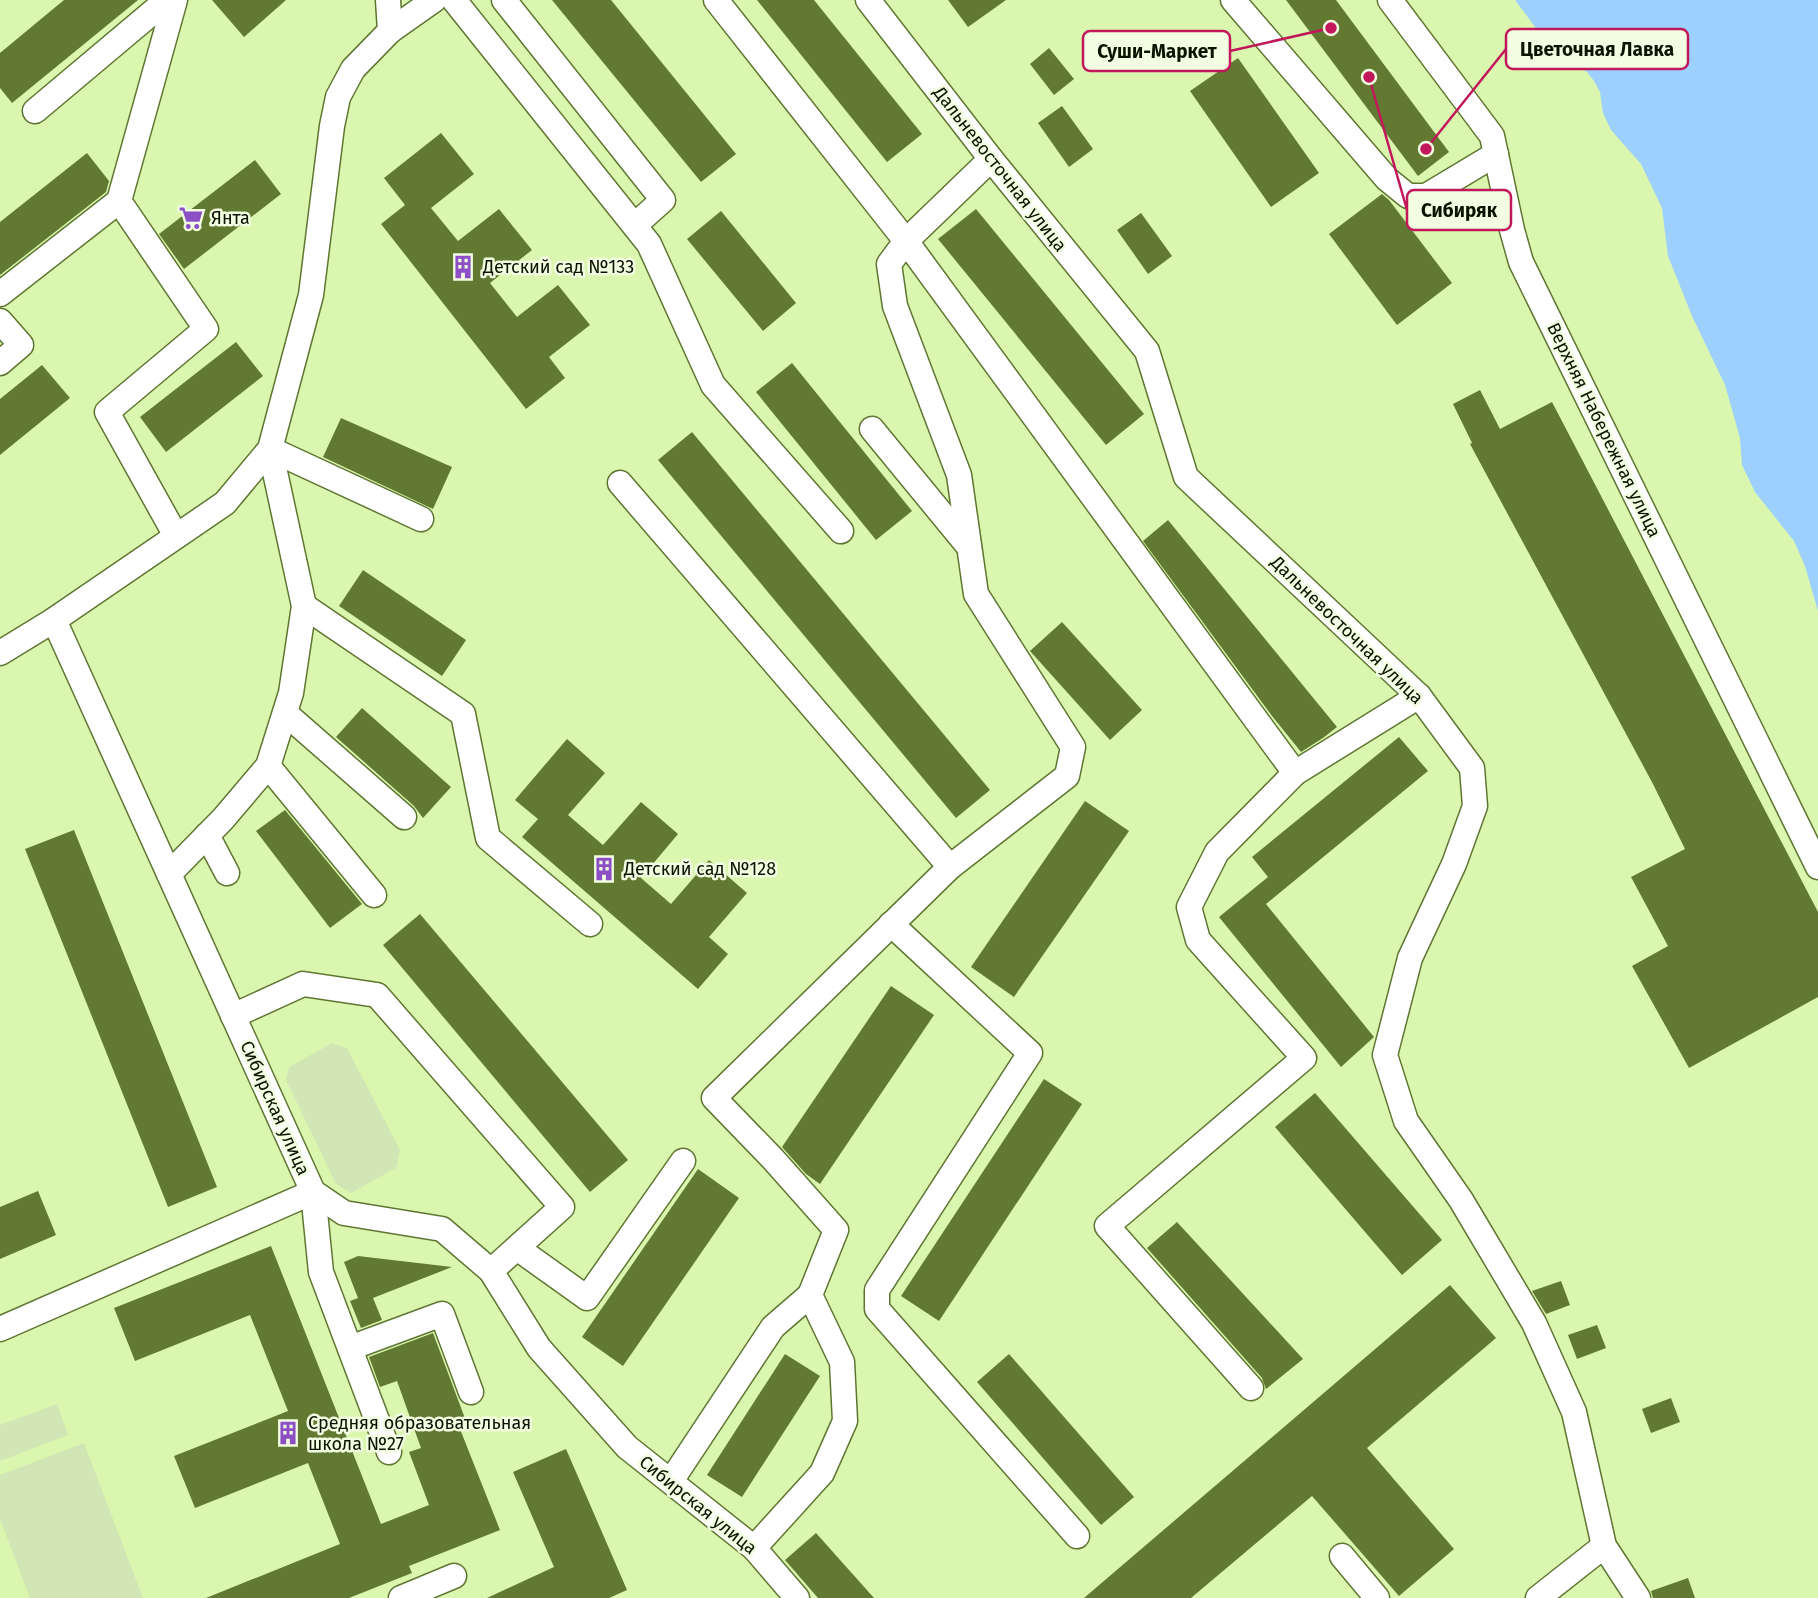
<svg xmlns="http://www.w3.org/2000/svg" width="1818" height="1598" viewBox="0 0 1818 1598" font-family="'Fira Sans',sans-serif">
	<style>
		.green { fill: #d2e5b4 }
		.water { fill: #9dd0fd }
		.building { fill: #617931 }
		.lines { fill: none; stroke-linecap: round; stroke-linejoin: round }
		.minor-casing { stroke: #5f7632; stroke-width: 27 }
		.minor { stroke: #fff; stroke-width: 24 }
		.labels { text-anchor: middle; dominant-baseline: central; stroke-width: 5; stroke-linejoin: round; paint-order: stroke }
		.street-label { font-size: 18px; fill: #0a1200; stroke: #f2fde1 }
		.poi-label { font-size: 18px; fill: #0a1200; stroke: #f2fde1; text-anchor: start }
		.leader { fill: none; stroke: #c2185b; stroke-width: 2.5 }
		.callout-dot { fill: #c2185b; stroke: #f2fde1; stroke-width: 2.5 }
		.callout { fill: #f2fde1; stroke: #c2185b; stroke-width: 2.5 }
		.callout-label { font-size: 19px; text-anchor: middle; font-weight: bold; fill: #0a1200 }
	</style>
	<rect width="100%" height="100%" fill="#dbf7af"/>
	<!-- green -->
	<g class="green">
		<polygon points="332,1043 347,1048 400,1150 396,1168 351,1193 336,1184 286,1080 289,1067"/>
		<polygon points="57,1404 68,1435 0,1461 0,1425"/>
		<polygon points="84,1443 143,1598 30,1598 0,1519 0,1475"/>
	</g>
	<!-- water -->
	<polygon class="water" points="1515,0 1818,0 1818,611 1805,566 1794,541 1755,492 1742,465 1740,438 1725,385 1692,316 1668,256 1662,208 1641,164 1611,130 1603,113 1600,92 1594,81 1587,72 1562,55 1541,35"/>
	<!-- building -->
	<g class="building">
		<polygon points="64,0 138,0 12,103 0,88 0,53"/>
		<polygon points="212,0 286,0 244,37"/>
		<polygon points="552,0 611,0 736,154 701,182"/>
		<polygon points="757,0 814,0 922,134 887,162"/>
		<polygon points="948,0 1006,0 968,27"/>
		<polygon points="1286,0 1336,0 1449,152 1418,176"/>
		<polygon points="1049,48 1074,79 1054,95 1030,64"/>
		<polygon points="1238,58 1319,173 1271,207 1190,91"/>
		<polygon points="1062,106 1093,149 1069,167 1038,123"/>
		<polygon points="441,133 474,174 431,208 458,241 499,209 532,250 490,283 517,317 558,285 590,325 549,357 565,378 526,409 381,224 405,205 384,178"/>
		<polygon points="87,153 109,181 106,192 0,275 0,222"/>
		<polygon points="255,160 281,194 184,269 159,234"/>
		<polygon points="1382,194 1389,200 1452,283 1397,325 1329,234"/>
		<polygon points="976,209 1144,414 1106,445 938,239"/>
		<polygon points="721,211 796,303 763,331 687,239"/>
		<polygon points="1141,213 1172,256 1148,274 1117,230"/>
		<polygon points="236,342 263,376 166,452 140,417"/>
		<polygon points="792,363 912,511 876,540 756,392"/>
		<polygon points="42,365 70,398 0,455 0,399"/>
		<polygon points="1480,390 1500,429 1552,402 1818,912 1818,997 1689,1068 1632,966 1668,946 1631,877 1685,849 1653,784 1470,444 1472,443 1453,404"/>
		<polygon points="341,418 452,467 433,509 323,457"/>
		<polygon points="692,432 990,790 956,818 658,460"/>
		<polygon points="1168,520 1337,727 1323,738 1301,752 1272,716 1143,541"/>
		<polygon points="363,570 466,640 442,676 339,606"/>
		<polygon points="1062,622 1142,710 1110,740 1030,651"/>
		<polygon points="362,708 451,787 423,818 414,806 336,737"/>
		<polygon points="1399,737 1428,771 1266,904 1374,1037 1341,1067 1219,917 1268,877 1252,857"/>
		<polygon points="567,739 605,773 568,815 603,845 641,802 678,834 641,878 671,904 709,860 747,893 709,937 728,954 698,989 522,837 538,819 515,800"/>
		<polygon points="1085,801 1129,831 1014,997 971,967"/>
		<polygon points="285,810 362,904 330,928 256,831"/>
		<polygon points="74,830 217,1187 168,1207 25,849"/>
		<polygon points="420,914 628,1160 590,1192 383,945"/>
		<polygon points="891,986 934,1015 820,1184 806,1174 782,1147"/>
		<polygon points="1044,1079 1082,1104 939,1321 901,1296"/>
		<polygon points="1315,1093 1442,1240 1402,1275 1275,1127"/>
		<polygon points="698,1169 739,1198 623,1366 582,1337"/>
		<polygon points="38,1191 56,1235 0,1259 0,1207"/>
		<polygon points="1177,1222 1303,1359 1266,1389 1262,1378 1147,1248"/>
		<polygon points="271,1246 381,1524 429,1505 409,1452 421,1448 397,1381 380,1387 369,1357 433,1333 466,1421 458,1424 500,1530 409,1566 412,1573 349,1598 206,1598 340,1544 308,1463 195,1508 174,1456 288,1411 250,1315 135,1361 114,1308"/>
		<polygon points="358,1256 452,1267 373,1298 382,1320 361,1328 350,1301 358,1298 344,1262"/>
		<polygon points="1561,1281 1570,1305 1546,1314 1532,1291"/>
		<polygon points="1450,1285 1496,1338 1367,1448 1454,1549 1399,1596 1312,1496 1191,1598 1084,1598"/>
		<polygon points="1597,1325 1606,1348 1577,1359 1568,1335"/>
		<polygon points="785,1354 820,1376 742,1497 707,1475"/>
		<polygon points="1009,1354 1134,1497 1101,1525 977,1382"/>
		<polygon points="1671,1398 1680,1422 1651,1433 1642,1409"/>
		<polygon points="566,1449 627,1590 609,1598 487,1598 554,1567 513,1472"/>
		<polygon points="816,1533 874,1598 818,1598 785,1560"/>
		<polygon points="1688,1578 1695,1598 1653,1598 1651,1591"/>
	</g>
	<g class="lines">
		<!-- minor casing -->
		<g class="minor-casing">
			<g id="minor">
				<polyline points="175,0 119,201 206,329 107,412 176,536"/>
				<polyline points="388,0 390,31"/>
				<polyline points="454,0 649,244 713,385 841,531"/>
				<polyline points="504,0 663,200 635,225"/>
				<polyline points="716,0 906,241 1295,773"/>
				<polyline points="868,0 991,159 1147,351 1186,477 1419,696 1472,768 1475,806 1454,864 1410,958 1385,1055 1406,1121 1461,1200 1534,1323 1574,1412 1604,1546 1638,1598"/>
				<polyline points="1233,0 1387,179 1408,196 1426,196 1496,154"/>
				<polyline points="1390,0 1492,136 1512,230 1521,262 1818,867"/>
				<polyline points="35,111 167,0"/>
				<polyline points="0,294 119,201"/>
				<polyline points="0,321 21,345 0,363"/>
				<polyline points="872,429 969,547"/>
				<polyline points="270,449 421,519"/>
				<polyline points="620,483 950,867"/>
				<polyline points="304,606 463,714 488,838 590,924"/>
				<polyline points="54,620 313,1192 344,1213 442,1229 491,1271 539,1348 627,1447 754,1548 797,1598"/>
				<polyline points="0,653 54,620 225,503 270,449 311,295 332,126 338,97 353,69 390,31 434,0"/>
				<polyline points="285,713 404,817"/>
				<polyline points="268,766 374,895"/>
				<polyline points="207,835 227,873"/>
				<polyline points="169,874 223,819 268,766 291,693 304,606 270,449"/>
				<polyline points="891,924 1030,1053 877,1290 877,1309 1077,1536"/>
				<polyline points="233,1016 303,984 377,995 562,1207 491,1271"/>
				<polyline points="517,1248 587,1298 683,1161"/>
				<polyline points="0,1329 313,1192 321,1272 389,1452"/>
				<polyline points="350,1348 442,1314 471,1392"/>
				<polyline points="1251,1388 1107,1226 1304,1058 1198,940 1189,907 1217,852 1295,773 1419,696"/>
				<polyline points="671,1481 773,1327 810,1295"/>
				<polyline points="754,1548 822,1473 845,1421 842,1362 810,1295 836,1230 773,1159 714,1098 950,867 1067,776 1073,747 976,594 959,475 895,306 889,264 906,241 991,159"/>
				<polyline points="1342,1556 1377,1598"/>
				<polyline points="401,1598 454,1576"/>
				<polyline points="1538,1598 1604,1546"/>
			</g>
		</g>
		<!-- minor -->
		<use href="#minor" class="minor"/>
	</g>
	<!-- icons -->
	<defs>
		<g id="supermarket-bare" transform="scale(1.89)"><path d="M-6-5.5h2.5l.6 2H6L4.5 2H-2.5L-4.4-4H-6ZM-1.5 3.2a1.3 1.3 0 1 0 .1 0ZM3 3.2a1.3 1.3 0 1 0 .1 0Z" fill="#8c4fc5" stroke="#f2fde1" stroke-width="2.5" paint-order="stroke"/></g>
		<g id="building-bare" transform="scale(1.89)"><path d="M-4-6H4V6H1V3H-1V6H-4ZM-2.5-4.3h1.7v1.8h-1.7ZM.8-4.3h1.7v1.8H.8ZM-2.5-1h1.7V.8h-1.7ZM.8-1h1.7V.8H.8Z" fill="#8c4fc5" stroke="#f2fde1" stroke-width="2.5" paint-order="stroke"/></g>
	</defs>
	<g fill-rule="evenodd">
		<use href="#supermarket-bare" x="191" y="218"/>
		<use href="#building-bare" x="463" y="267"/>
		<use href="#building-bare" x="604" y="869"/>
		<use href="#building-bare" x="288" y="1433"/>
	</g>
	<g class="labels">
		<!-- street labels -->
		<g class="street-label">
			<text transform="translate(1000 169) rotate(52)">Дальневосточная улица</text>
			<text transform="translate(1604 430) rotate(64)">Верхняя Набережная улица</text>
			<text transform="translate(1347 630) rotate(44)">Дальневосточная улица</text>
			<text transform="translate(275 1108) rotate(66)">Сибирская улица</text>
			<text transform="translate(698 1505) rotate(39)">Сибирская улица</text>
		</g>
		<!-- poi labels -->
		<g class="poi-label">
			<text x="211" y="218">Янта</text>
			<text x="483" y="267">Детский сад №133</text>
			<text x="624" y="869">Детский сад №128</text>
			<text x="308" y="1423">Средняя образовательная<tspan x="308" dy="21">школа №27</tspan></text>
		</g>
	</g>
	<!-- callouts -->
	<path class="leader" d="M1426 149L1506 49M1331 28L1230 51M1369 77L1407 210"/>
	<g class="callout-dot">
		<circle cx="1426" cy="149" r="7"/>
		<circle cx="1331" cy="28" r="7"/>
		<circle cx="1369" cy="77" r="7"/>
	</g>
	<g class="callout">
		<rect x="1506" y="29" width="182" height="40" rx="7"/>
		<rect x="1083" y="31" width="147" height="40" rx="7"/>
		<rect x="1407" y="190" width="104" height="40" rx="7"/>
	</g>
	<g class="callout-label">
		<text x="1597" y="56">Цветочная Лавка</text>
		<text x="1157" y="58">Суши-Маркет</text>
		<text x="1459" y="217">Сибиряк</text>
	</g>
</svg>
